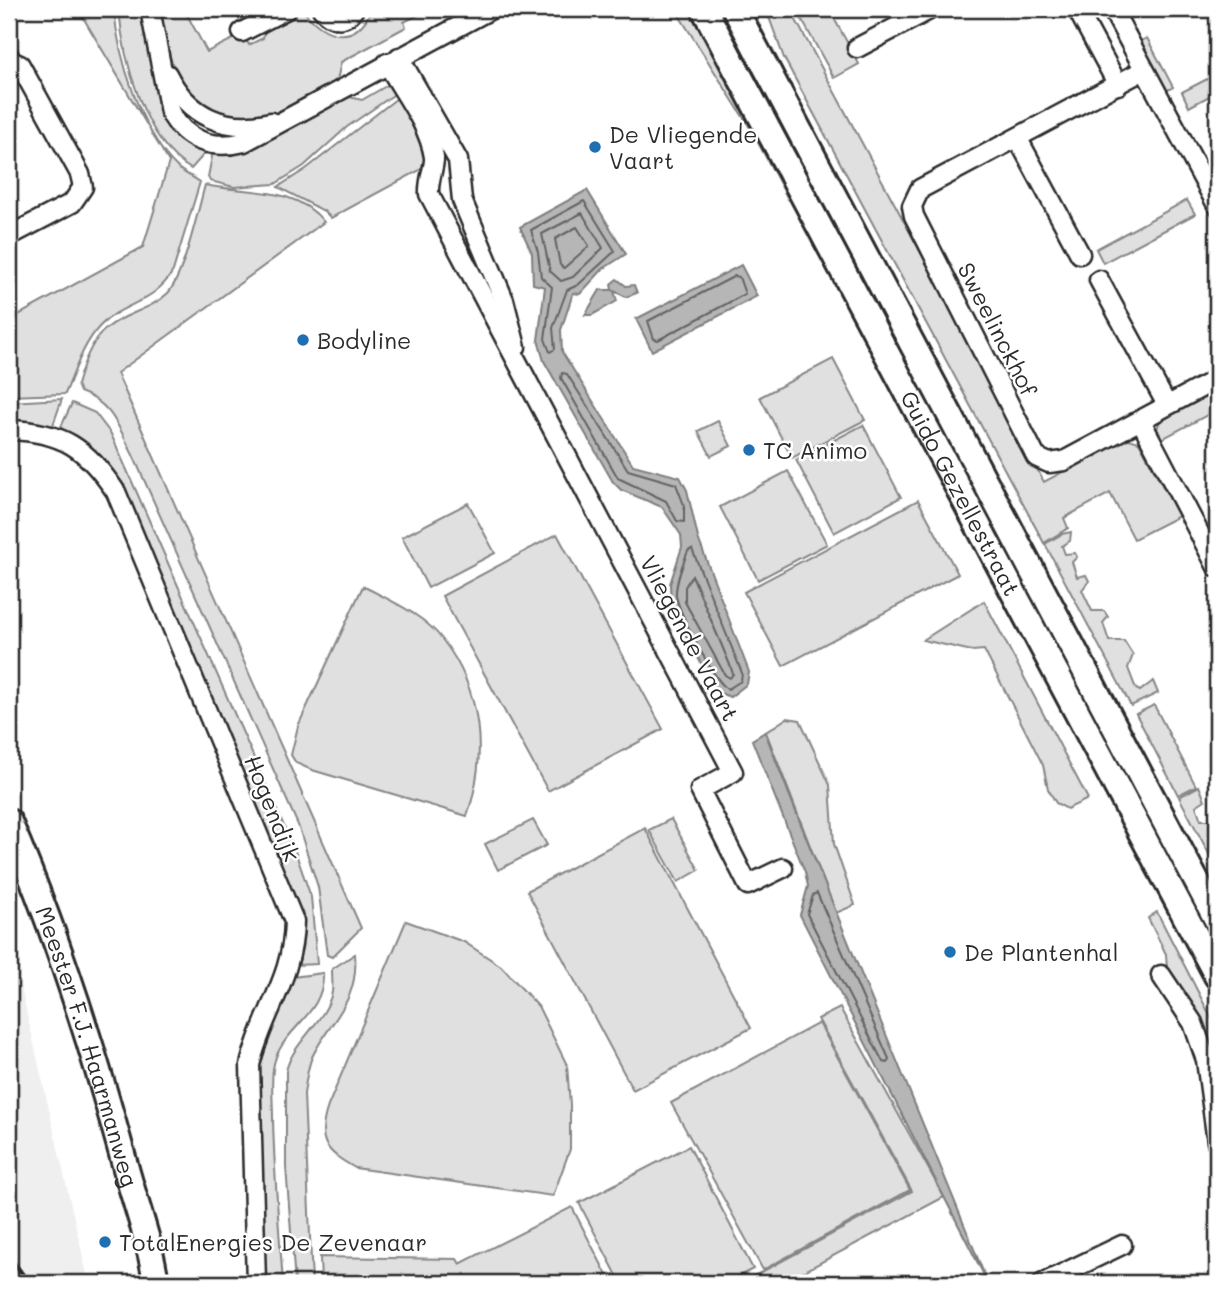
<svg xmlns="http://www.w3.org/2000/svg" width="1226" height="1292" viewBox="0 0 1226 1292" font-family="Mali,sans-serif">
	<style>
		.built { fill: #efefef }
		.green { fill: #e0e0e0; stroke: #868686; stroke-width: 2 }
		.water { fill: #b6b6b6; stroke: #7e7e7e; stroke-width: 2 }
		.lines { fill: none; stroke-linecap: round; stroke-linejoin: round }
		.shore { stroke: #636363; stroke-width: 2 }
		.street-casing { stroke: #2b2b2b; stroke-width: 23 }
		.secondary-casing { stroke: #2b2b2b; stroke-width: 30 }
		.street { stroke: #fff; stroke-width: 18 }
		.secondary { stroke: #fff; stroke-width: 24 }
		.rail { stroke: #2b2b2b; stroke-width: 4.5 }
		.poi-dot { fill: #1f6fb2; stroke: #fff; stroke-width: 2.5 }
		.labels { text-anchor: middle; dominant-baseline: central; stroke-width: 5; stroke-linejoin: round; paint-order: stroke }
		.poi-label { font-size: 23px; fill: #2b2b2b; stroke: #fff; text-anchor: start }
		.street-label { font-size: 23px; fill: #2b2b2b; stroke: #fff }
	</style>
	<rect width="100%" height="100%" fill="#fff"/>
	<filter id="ink" filterUnits="userSpaceOnUse"><feTurbulence type="fractalNoise" baseFrequency=".0143" numOctaves="2"/><feDisplacementMap in="SourceGraphic" scale="14" xChannelSelector="R" yChannelSelector="G"/><feConvolveMatrix kernelMatrix="1 2 1 2 8 2 1 2 1" color-interpolation-filters="sRGB"/></filter>
	<g filter="url(#ink)">
		<!-- built -->
		<polygon class="built" points="9,936 89,1283 9,1283"/>
		<!-- green -->
		<g class="green">
			<path d="M78 9H114C118 57 141 133 177 167 183 173 193 177 200 182L173 271C154 304 123 302 100 326 83 344 75 371 65 394L9 396V320L143 247 169 162Z"/>
			<path d="M119 9H141L157 91 207 151 191 169C144 142 123 59 119 9Z"/>
			<path d="M158 9H184L207 52 243 34 249 45 263 38 267 24 296 9H305L303 10C325 38 355 47 372 9H430L404 22 406 27 341 62 337 81C315 93 289 112 264 118 249 122 236 119 222 114 175 99 167 51 158 9Z"/>
			<polygon points="675,9 694,9 792,192 788,199 752,131"/>
			<polygon points="766,9 790,9 1044,482 1126,438 1139,442 1179,516 1134,539 1110,493 1064,518 1068,528 1044,543 784,58"/>
			<polygon points="796,9 829,9 859,64 834,78"/>
			<polygon points="1147,38 1173,87 1166,91 1139,42"/>
			<polygon points="1217,74 1217,92 1189,107 1182,92"/>
			<polygon points="393,82 399,91 347,127 304,166 275,184 234,187 210,181 208,177 213,151 345,96 362,100"/>
			<polygon points="401,95 423,136 426,164 420,170 331,218 324,211 278,187 306,169"/>
			<path d="M205 185C246 194 295 185 324 222L117 373 361 928 332 957 327 955 318 887 298 825 133 455C119 428 111 402 80 392L77 385C82 367 91 340 107 328 125 313 151 310 168 293 184 275 198 210 205 185Z"/>
			<polygon points="1187,200 1195,214 1103,263 1096,249"/>
			<polygon points="833,359 865,420 792,458 760,397"/>
			<polygon points="1217,391 1217,410 1162,439 1157,429 1160,421"/>
			<polygon points="62,399 51,431 9,425 9,402"/>
			<polygon points="72,403 95,413 111,434 295,851 311,897 317,964 297,965 301,935 138,536 60,429"/>
			<polygon points="718,421 731,446 711,456 698,431"/>
			<polygon points="863,425 901,497 834,533 796,460"/>
			<polygon points="788,471 827,544 758,580 720,507"/>
			<polygon points="918,500 958,574 783,666 744,592"/>
			<polygon points="468,503 495,553 428,588 402,537"/>
			<polygon points="1071,532 1070,541 1062,546 1065,554 1075,553 1077,557 1072,562 1077,577 1086,575 1089,581 1082,590 1092,611 1104,611 1108,617 1103,623 1109,641 1124,641 1133,655 1128,668 1136,689 1140,691 1153,681 1158,693 1131,706 1045,544 1062,534"/>
			<polygon points="557,534 663,729 548,791 442,596"/>
			<path d="M363 586C389 600 423 614 442 639 482 690 488 756 467 816L312 770 296 763 291 755 298 726Z"/>
			<polygon points="984,601 1088,799 1067,809 1056,803 1048,789 1043,765 984,650 972,651 923,640"/>
			<polygon points="1154,705 1196,786 1178,795 1136,714"/>
			<polygon points="787,718 800,720 830,785 834,844 855,905 836,913 766,732"/>
			<polygon points="1199,786 1205,800 1196,806 1201,820 1212,820 1217,830 1213,836 1217,845 1217,869 1179,797"/>
			<polygon points="671,819 699,870 678,882 649,830"/>
			<polygon points="533,820 547,845 498,870 485,844"/>
			<polygon points="645,828 751,1028 633,1090 527,891"/>
			<polygon points="1157,912 1217,1029 1217,1081 1167,969 1166,954 1148,918"/>
			<path d="M406 921 464 942 501 966 538 1006 567 1065 570 1105V1149L553 1196 355 1168C325 1151 316 1141 328 1106Z"/>
			<path d="M355 954C359 1003 331 1018 312 1057 307 1069 306 1081 304 1094L312 1283H295L286 1167V1071C293 1041 326 1022 332 992 333 985 332 976 332 969Z"/>
			<path d="M323 973C325 1017 278 1029 273 1069 271 1085 273 1102 273 1118 274 1173 279 1228 283 1283H262L255 1073 264 1038 293 977Z"/>
			<polygon points="840,1008 944,1197 782,1283 741,1283 912,1191 818,1019"/>
			<polygon points="819,1023 910,1190 763,1270 671,1103"/>
			<polygon points="689,1146 753,1269 725,1283 621,1283 579,1203"/>
			<polygon points="572,1207 611,1283 470,1283 464,1273 469,1283 321,1283 320,1257 457,1259 460,1264"/>
		</g>
		<!-- water -->
		<g class="water">
			<polygon points="587,190 626,254 603,269 580,294 573,293 561,330 562,352 633,465 680,477 687,490 698,538 749,672 747,684 730,697 717,692 671,609 670,584 682,547 681,535 662,507 621,490 613,482 544,361 538,340 545,287 533,284 532,253 520,227"/>
			<polygon points="741,265 757,296 652,351 636,319"/>
			<polygon points="617,279 626,286 634,285 637,293 626,297 614,291 617,301 592,315 585,315 600,290 612,290 611,284"/>
			<path d="M765 732C835 916 913 1097 986 1279L800 915 808 886 805 872 752 740Z"/>
		</g>
		<g class="lines">
			<!-- shore -->
			<g class="shore">
				<polygon points="584,201 615,251 578,285 567,290 553,328 555,349 550,352 545,339 552,287 541,277 538,252 531,230"/>
				<polygon points="582,213 603,248 573,277 561,281 550,271 542,234"/>
				<polygon points="577,227 589,246 564,268 560,265 555,239"/>
				<polygon points="735,276 739,277 745,294 658,340 654,339 648,321"/>
				<polygon points="562,373 567,374 628,470 676,484 684,505 684,522 677,521 666,501 618,478 561,378"/>
				<path d="M692 549 742 673 741 681 728 689C717 686 675 607 676 594 676 580 683 564 688 551Z"/>
				<polygon points="692,575 730,665 733,674 730,678 725,675 685,602 685,587"/>
				<polygon points="817,893 889,1059 887,1063 883,1062 807,914 813,895"/>
			</g>
			<!-- street casing -->
			<g class="street-casing">
				<g id="street">
					<path d="M150 9 170 112C185 141 213 150 244 142L491 9"/>
					<path d="M322 9C331 21 346 22 354 9"/>
					<polyline points="1077,9 1118,85"/>
					<polyline points="1112,9 1217,205"/>
					<polyline points="242,32 287,9"/>
					<polyline points="857,48 931,9"/>
					<polyline points="9,56 11,61 20,65 80,174 83,187 72,203 9,236"/>
					<polyline points="399,57 458,160 462,200 504,300 516,347"/>
					<path d="M387 63C403 92 429 124 434 157 435 166 428 179 429 194L733 772 700 790 748 885 783 868"/>
					<polyline points="1144,70 920,189 912,206 914,216 1036,457 1049,463 1064,461 1217,379"/>
					<path d="M167 74C188 116 225 133 271 122"/>
					<polyline points="1018,139 1080,254"/>
					<polyline points="1099,280 1167,405"/>
					<polyline points="1141,421 1217,567"/>
					<path d="M9 430C64 432 85 447 116 492L294 921C293 980 263 1010 250 1065L256 1283"/>
					<polyline points="1161,975 1193,1023 1206,1060 1217,1142"/>
					<polyline points="1043,1283 1122,1245"/>
				</g>
			</g>
			<!-- secondary casing -->
			<g class="secondary-casing">
				<g id="secondary">
					<path id="s1" d="M704 9 1217 976"/>
					<polyline points="735,9 1217,920"/>
					<path id="s2" d="M9 822C57 934 93 1047 125 1165 135 1203 151 1244 156 1283"/>
				</g>
			</g>
			<!-- street -->
			<use href="#street" class="street"/>
			<!-- secondary -->
			<use href="#secondary" class="secondary"/>
			<!-- rail -->
			<g class="rail">
				<polyline points="9,1256 29,1283"/>
				<polyline points="9,1274 15,1283"/>
			</g>
		</g>
	</g>
	<!-- markers -->
	<g class="poi-dot">
		<circle cx="595" cy="147" r="7"/>
		<circle cx="303" cy="340" r="7"/>
		<circle cx="749" cy="450" r="7"/>
		<circle cx="950" cy="952" r="7"/>
		<circle cx="105" cy="1242" r="7"/>
	</g>
	<g class="labels">
		<!-- poi labels -->
		<g class="poi-label">
			<text x="609" y="134">De Vliegende<tspan x="609" dy="26">Vaart</tspan></text>
			<text x="317" y="340">Bodyline</text>
			<text x="763" y="450">TC Animo</text>
			<text x="964" y="952">De Plantenhal</text>
			<text x="119" y="1242">TotalEnergies De Zevenaar</text>
		</g>
		<!-- street labels -->
		<g class="street-label">
			<text transform="translate(998 329) rotate(63)">Sweelinckhof</text>
			<text stroke="none"><textPath href="#s1" startOffset="548">Guido Gezellestraat</textPath></text>
			<text transform="translate(690 638) rotate(62)">Vliegende Vaart</text>
			<text transform="translate(273 808) rotate(68)">Hogendijk</text>
			<text stroke="none"><textPath href="#s2" startOffset="238">Meester F.J. Haarmanweg</textPath></text>
		</g>
	</g>
	<!-- margin -->
	<rect width="1226" height="1292" fill="none" stroke="#fff" stroke-width="35"/>
	<rect x="18" y="18" width="1191" height="1257" fill="none" stroke="#2b2b2b" stroke-width="2.5" filter="url(#ink)"/>
</svg>
